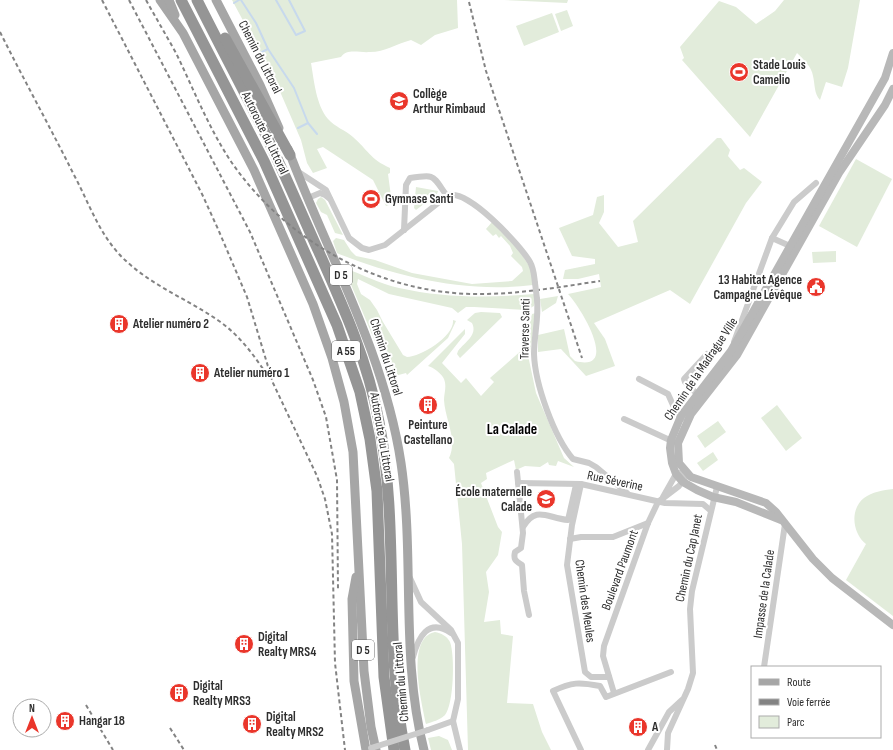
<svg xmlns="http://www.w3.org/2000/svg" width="893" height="750" viewBox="0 0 893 750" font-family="'Sofia Sans Condensed',sans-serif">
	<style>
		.green { fill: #e2ecdb }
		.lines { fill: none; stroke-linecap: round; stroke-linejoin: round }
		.stream { stroke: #c7d9ed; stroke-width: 2 }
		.street { stroke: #cbcbcb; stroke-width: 6 }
		.secondary { stroke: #b8b8b8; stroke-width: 8 }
		.primary { stroke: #a6a6a6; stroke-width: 9 }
		.highway { stroke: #959595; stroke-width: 11 }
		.rail { stroke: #838383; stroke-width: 2; stroke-dasharray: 4 3; stroke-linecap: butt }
		.street-bridge { stroke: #cbcbcb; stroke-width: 6 }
		.labels { text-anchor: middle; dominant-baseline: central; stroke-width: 4; stroke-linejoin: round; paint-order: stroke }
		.shield { fill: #fff; stroke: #6d6d6d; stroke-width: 1 }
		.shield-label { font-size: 12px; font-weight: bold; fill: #2e2e2e }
		.street-label { font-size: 13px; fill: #2e2e2e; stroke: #fff }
		.poi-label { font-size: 13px; font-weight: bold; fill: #2e2e2e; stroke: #fff; text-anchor: start }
		.quarter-label { font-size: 15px; font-weight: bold; fill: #000; stroke: #fff }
	</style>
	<rect width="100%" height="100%" fill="#fff"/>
	<!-- green -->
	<g class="green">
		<path d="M232 0H457L458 28 435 35 421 45 411 40C396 44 385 52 370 52 359 53 347 48 341 57L311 63C314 80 316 105 328 119 335 127 345 130 353 137 368 150 370 159 390 168V173L388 174 392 204 386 206 373 180 323 147 317 149 327 168 313 173 307 163 301 140 275 80Z"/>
		<polygon points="504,0 568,0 567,3"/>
		<path d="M784 0H860L848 68 842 87 826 82 820 100C814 94 815 84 813 76 812 67 803 59 797 53L750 137 682 60 684 58 680 47 719 1 736 7 756 24 775 11Z"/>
		<polygon points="567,10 573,26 561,31 555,14"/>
		<polygon points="552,13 559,32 524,46 516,26"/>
		<path d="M717 138H721L730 150 728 156 740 170 744 168 762 182 746 203 690 304 670 290 594 323 605 339 615 366 586 376 561 349 538 352V335L564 329 570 356 575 361C621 373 580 306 568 294L601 287 599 274 578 279H563L565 270 595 264V259L572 256 559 228 593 215 597 197 604 195V212L599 223 618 247 638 242 633 221Z"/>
		<polygon points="856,159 892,179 857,247 819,226"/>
		<polygon points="416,187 438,191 437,194 416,210 414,208"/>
		<polygon points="321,197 325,200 343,235 335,233 327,215 321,212 316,203 318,199"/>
		<path d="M492 222 519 250 531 269 533 285C468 293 400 278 339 254L337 253 333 241 336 238 344 240 351 251 356 256 375 260 412 273 472 284 512 281 523 271 522 267 511 256 513 253 510 246 501 236 499 238 496 234 493 236 486 229Z"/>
		<polygon points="836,251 836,262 813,263 812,252"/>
		<path d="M344 268C362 274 380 284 399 288 444 298 488 298 534 294L535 302 534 306 526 310 474 307H466L458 313 452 308 389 294 358 279 357 284 361 294 370 300 377 310 383 322 403 355 407 357C421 357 455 336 453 320L456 321 448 338 407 375 406 373 391 377 386 373 379 351Z"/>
		<polygon points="558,296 556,303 542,312 540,299"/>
		<path d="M481 312 500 313 502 317 460 358 457 354 458 351C465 342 478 335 472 323L467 320 475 313Z"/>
		<path d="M536 313 529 360 536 393 564 458 574 467 558 461 556 466 549 465 548 462 540 467 525 466 516 470 514 460 486 473 487 479 481 483 498 527 502 532 498 555 486 572 489 592 484 622 500 620 501 634 513 636 507 703 533 704 542 732 551 750H468L462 544 454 464 449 458C458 439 445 420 444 400 444 393 447 387 444 379 442 374 433 367 428 366L465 329V334L442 363 461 383 466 378 481 396 494 382 490 378 523 349 532 314Z"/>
		<polygon points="777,405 802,438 786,451 761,418"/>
		<polygon points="718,421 726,432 705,448 697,436"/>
		<polygon points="713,452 718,460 703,471 697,463"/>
		<path d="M893 489V616L846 580 866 544C853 534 849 510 864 498 872 492 883 490 893 489Z"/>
		<path d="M435 632C441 633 447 636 450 642 455 655 454 704 445 715 440 720 432 722 426 724 422 703 405 638 435 632Z"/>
		<polygon points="439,736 448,740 452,750 431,750 428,738"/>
	</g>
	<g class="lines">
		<!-- stream -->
		<g class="stream">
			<polyline points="241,0 256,23 268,49 294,88 308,123 317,134"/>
			<polyline points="276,0 296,35 305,31 289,0"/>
			<polyline points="234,3 239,0"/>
			<polyline points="260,53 268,49"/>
			<polyline points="298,128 308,123"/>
		</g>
		<!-- street -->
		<g class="street">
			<path d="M297 171 326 190 349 238 362 248 369 250 385 245 447 196C466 186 521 246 530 262 534 269 534 276 535 283"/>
			<polyline points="308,198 320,193 325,195 330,199"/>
			<path d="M404 230 406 185 410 178C436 174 432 175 447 196"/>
			<polyline points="772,238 790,246 790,251"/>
			<path d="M537 299C539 318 534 335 534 354 535 384 554 437 573 459L589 463 596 467 627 493"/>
			<polyline points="734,342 772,238 794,202 816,183"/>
			<polyline points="639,379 668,394 677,414 684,418"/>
			<polyline points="698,395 685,382 684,379 707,354"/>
			<polyline points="624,419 674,442"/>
			<path d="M517 472 523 533 521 548 515 552C513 560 516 561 522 565L524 591 529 615"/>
			<polyline points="518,483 581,484 665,503 703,504 710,510"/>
			<polyline points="581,484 572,525 567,565 585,672 591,677 609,677"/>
			<path d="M523 527C536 505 547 518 568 520L576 485"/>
			<polyline points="570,539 581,537 613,537 648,523"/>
			<polyline points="410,578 421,602 451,630 458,643 458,699 453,721 460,750"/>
			<path d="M413 657C418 638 428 617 451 633"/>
			<polyline points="764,667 785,524"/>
			<polyline points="614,693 603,656 604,646 648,523 658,502 679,486 685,478 685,472 676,474 663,497"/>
			<polyline points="428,730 453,721"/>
			<path d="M581 750 553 691C572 682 579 682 600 686L606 697 671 672"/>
			<polyline points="648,750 669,712 682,700"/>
			<polyline points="667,750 668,733 688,689 693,673 690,609 692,591 717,487"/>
		</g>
		<!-- secondary -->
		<g class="secondary">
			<polyline points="893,89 885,105 839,173 737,355 691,414 678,443 679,463 691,477 766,503 776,512 813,559 832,578 893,625"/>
			<polyline points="781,520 736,502 713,497 697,490 683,482 676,474 672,463 670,448 671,440 681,416 731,351 885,78 893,53"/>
		</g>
		<!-- primary -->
		<g class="primary">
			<polyline points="160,0 183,33 254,170 313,304 332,358 344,402 353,452 364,671 371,727 376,750"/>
			<polyline points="169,0 175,15"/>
			<polyline points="216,0 260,85 279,128"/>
			<path d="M288 149C327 253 384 351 401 463 415 558 400 657 424 750"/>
			<polyline points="356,577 352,599 354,681 366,750"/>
		</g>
		<!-- highway -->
		<g class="highway">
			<polyline points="181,0 264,161 337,325 360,392 370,439 377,491 384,677 394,750"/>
			<path d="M197 0C219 44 242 87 264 131 283 170 300 210 318 250 343 306 368 361 379 422 400 530 383 642 405 750"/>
			<polyline points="225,38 290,155"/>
		</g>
		<!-- rail -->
		<g class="rail">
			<polyline points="102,0 202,194 218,229 247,297 273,383 317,476 325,499 332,534 335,663 345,750"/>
			<polyline points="129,0 250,232 313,380 326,417 337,480 338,590"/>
			<path d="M146 0C156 18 166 35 176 53 194 90 209 129 232 163 287 242 382 295 480 294 520 294 560 287 600 281"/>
			<polyline points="469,2 486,71 582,358"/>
			<path d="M0 32C24 80 50 127 74 175 88 201 98 231 119 254 147 284 186 298 219 321 239 335 254 355 267 375"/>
			<polyline points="86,705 113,750"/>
			<polyline points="170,728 184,750"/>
			<polyline points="715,745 717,750"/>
		</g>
		<!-- street-bridge -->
		<g class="street-bridge">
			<polyline points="535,283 537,299"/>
			<polyline points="371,748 428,730"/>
		</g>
	</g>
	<!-- icons -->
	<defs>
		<g id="stadium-disc" transform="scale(1)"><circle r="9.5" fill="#ea362b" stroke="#fff"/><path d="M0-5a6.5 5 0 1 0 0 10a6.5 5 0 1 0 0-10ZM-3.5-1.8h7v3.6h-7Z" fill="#fff"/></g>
		<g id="school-disc" transform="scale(1)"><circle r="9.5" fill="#ea362b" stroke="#fff"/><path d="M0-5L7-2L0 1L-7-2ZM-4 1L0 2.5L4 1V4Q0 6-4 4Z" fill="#fff"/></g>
		<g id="civic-disc" transform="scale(1)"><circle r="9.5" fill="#ea362b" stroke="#fff"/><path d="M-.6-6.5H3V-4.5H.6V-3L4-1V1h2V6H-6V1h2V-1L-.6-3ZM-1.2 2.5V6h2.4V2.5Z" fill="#fff"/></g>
		<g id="building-disc" transform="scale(1)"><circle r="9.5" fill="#ea362b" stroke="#fff"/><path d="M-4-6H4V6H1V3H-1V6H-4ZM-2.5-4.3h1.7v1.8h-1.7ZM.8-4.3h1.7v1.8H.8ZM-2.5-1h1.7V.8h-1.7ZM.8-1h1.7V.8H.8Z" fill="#fff"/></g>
	</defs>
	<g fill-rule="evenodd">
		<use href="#stadium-disc" x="739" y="72"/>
		<use href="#school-disc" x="399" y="101"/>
		<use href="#stadium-disc" x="371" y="199"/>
		<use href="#civic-disc" x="816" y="287"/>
		<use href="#building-disc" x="119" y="324"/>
		<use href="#building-disc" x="200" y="373"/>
		<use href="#building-disc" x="428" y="405"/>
		<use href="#school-disc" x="546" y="499"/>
		<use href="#building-disc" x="244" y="644"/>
		<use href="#building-disc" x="179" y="693"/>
		<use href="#building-disc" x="65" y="721"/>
		<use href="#building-disc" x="252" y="724"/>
		<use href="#building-disc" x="638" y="727"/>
	</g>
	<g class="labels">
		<!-- shield labels -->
		<g class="shield">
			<rect x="330" y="265" width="22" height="20" rx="3"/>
			<rect x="332" y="341" width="28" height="20" rx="3"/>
			<rect x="352" y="640" width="22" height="20" rx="3"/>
		</g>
		<g class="shield-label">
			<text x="341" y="275">D 5</text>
			<text x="346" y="351">A 55</text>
			<text x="363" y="650">D 5</text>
		</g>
		<!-- street labels -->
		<g class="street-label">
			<text transform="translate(260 57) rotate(63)">Chemin du Littoral</text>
			<text transform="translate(265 133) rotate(64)">Autoroute du Littoral</text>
			<text transform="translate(525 329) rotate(-89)">Traverse Santi</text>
			<text transform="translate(386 357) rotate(72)">Chemin du Littoral</text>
			<text transform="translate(701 369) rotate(-56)">Chemin de la Madrague Ville</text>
			<text transform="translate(382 437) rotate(80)">Autoroute du Littoral</text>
			<text transform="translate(615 481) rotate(12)">Rue Séverine</text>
			<text transform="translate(689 558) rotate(-78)">Chemin du Cap Janet</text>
			<text transform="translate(620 570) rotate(-70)">Boulevard Paumont</text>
			<text transform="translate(764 594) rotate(-82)">Impasse de la Calade</text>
			<text transform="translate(585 601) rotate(82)">Chemin des Meules</text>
			<text transform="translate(401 682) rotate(-95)">Chemin du Littoral</text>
		</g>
		<!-- poi labels -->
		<g class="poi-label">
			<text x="753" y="65">Stade Louis<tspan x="753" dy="15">Camelio</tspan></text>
			<text x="413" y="94">Collège<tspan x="413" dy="15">Arthur Rimbaud</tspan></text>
			<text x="385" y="199">Gymnase Santi</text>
			<text x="802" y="280" text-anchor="end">13 Habitat Agence<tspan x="802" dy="15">Campagne Lévêque</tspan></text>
			<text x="133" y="324">Atelier numéro 2</text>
			<text x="214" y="373">Atelier numéro 1</text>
			<text x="428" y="425" text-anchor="middle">Peinture<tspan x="428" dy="15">Castellano</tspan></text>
			<text x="532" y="492" text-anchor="end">École maternelle<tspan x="532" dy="15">Calade</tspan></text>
			<text x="258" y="637">Digital<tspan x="258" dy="15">Realty MRS4</tspan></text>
			<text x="193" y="686">Digital<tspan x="193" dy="15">Realty MRS3</tspan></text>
			<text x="266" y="717">Digital<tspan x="266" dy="15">Realty MRS2</tspan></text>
			<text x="79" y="721">Hangar 18</text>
			<text x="652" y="727">A</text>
		</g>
		<!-- quarter labels -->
		<g class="quarter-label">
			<text x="512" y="429">La Calade</text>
		</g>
	</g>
	<!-- legend -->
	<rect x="751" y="666" width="130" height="72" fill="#ffffff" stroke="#ababab"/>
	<rect x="759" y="679" width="20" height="6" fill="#a6a6a6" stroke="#ababab"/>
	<text x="787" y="686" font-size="12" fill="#2e2e2e">Route</text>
	<rect x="759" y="699" width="20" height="6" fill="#838383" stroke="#ababab"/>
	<text x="787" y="706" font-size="12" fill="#2e2e2e">Voie ferrée</text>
	<rect x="759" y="716" width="20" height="12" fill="#e2ecdb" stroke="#ababab"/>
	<text x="787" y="726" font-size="12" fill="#2e2e2e">Parc</text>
	<!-- north arrow -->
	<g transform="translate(32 718)"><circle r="19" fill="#ffffff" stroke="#ababab"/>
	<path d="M0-3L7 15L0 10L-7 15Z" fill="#ea362b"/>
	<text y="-6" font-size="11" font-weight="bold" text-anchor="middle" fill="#2e2e2e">N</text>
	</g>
</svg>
